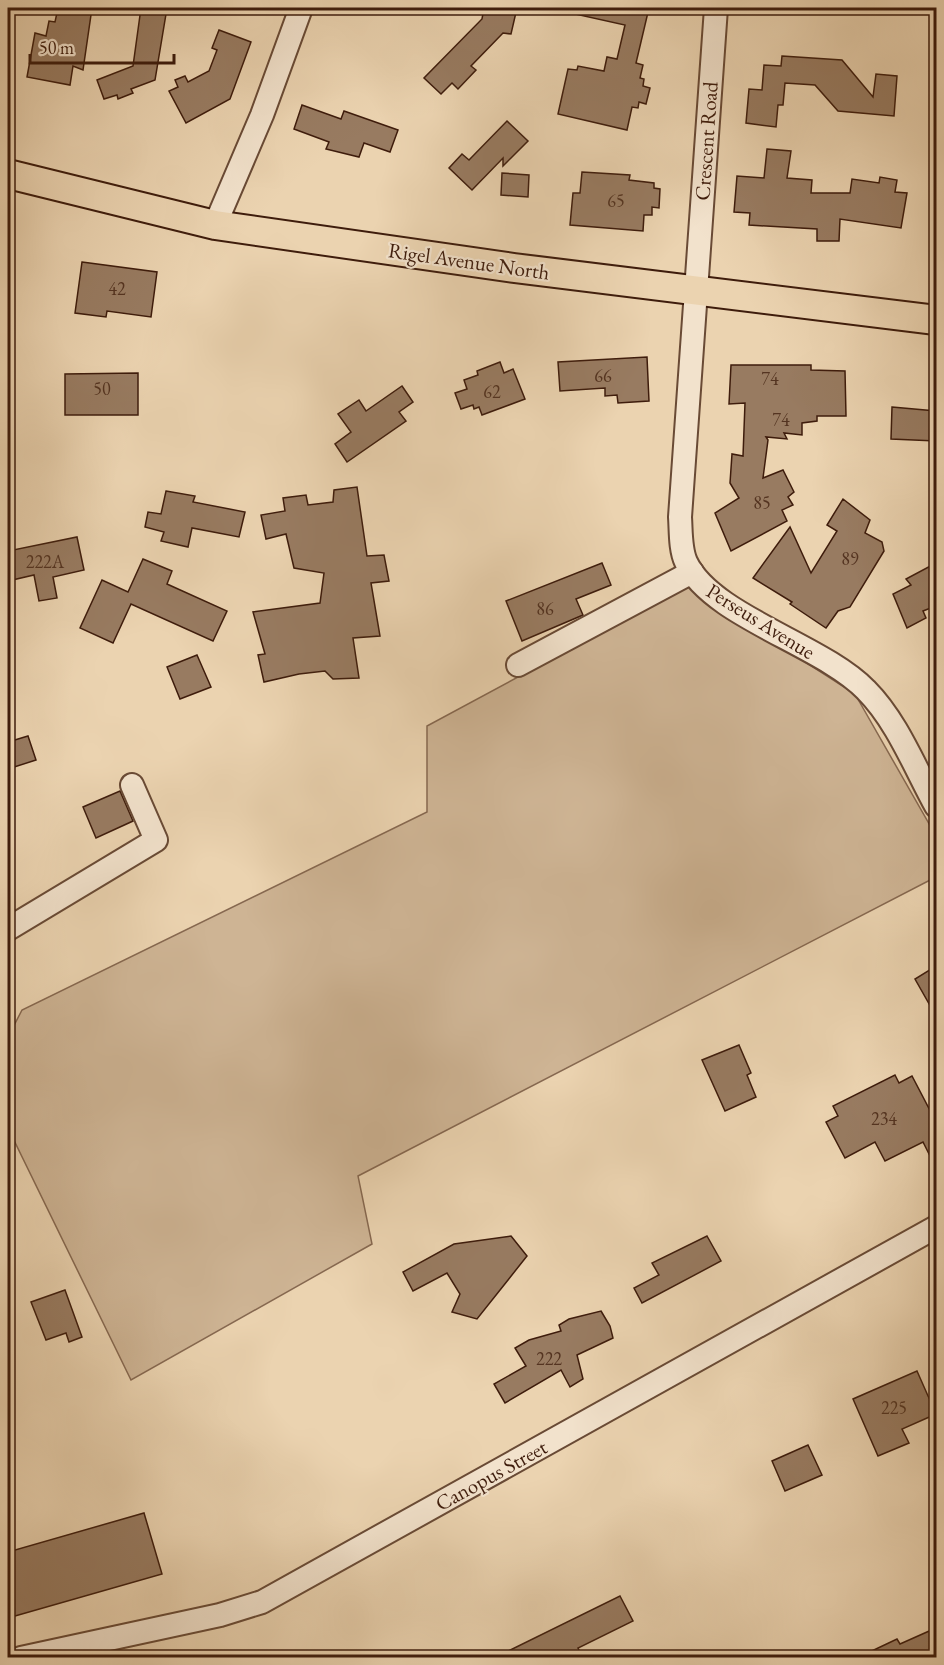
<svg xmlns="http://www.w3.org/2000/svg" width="944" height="1665" viewBox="0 0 944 1665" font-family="'EB Garamond',serif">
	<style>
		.green { fill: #ceb494; stroke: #866850; stroke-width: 1.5 }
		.building { fill: #987b61; stroke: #3e1c0c; stroke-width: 1.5 }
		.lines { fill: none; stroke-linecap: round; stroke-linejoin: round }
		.minor-casing { stroke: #694a35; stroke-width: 26 }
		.major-casing { stroke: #3e1c0c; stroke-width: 32 }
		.minor { stroke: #f2e2cc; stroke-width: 22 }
		.major { stroke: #ebd3b0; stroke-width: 28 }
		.labels { text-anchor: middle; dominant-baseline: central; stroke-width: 4.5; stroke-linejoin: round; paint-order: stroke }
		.number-label { font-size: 18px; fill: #543421 }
		.street-label { font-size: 21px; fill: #3e1c0c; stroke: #f2e2cc }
	</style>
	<rect width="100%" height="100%" fill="#ebd3b0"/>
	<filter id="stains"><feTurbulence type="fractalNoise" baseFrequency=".00333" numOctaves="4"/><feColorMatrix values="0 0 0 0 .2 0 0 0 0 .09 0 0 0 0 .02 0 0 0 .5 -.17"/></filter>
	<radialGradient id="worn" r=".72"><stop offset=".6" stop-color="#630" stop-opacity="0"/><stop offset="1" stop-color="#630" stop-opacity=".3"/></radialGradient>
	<!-- green -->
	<polygon class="green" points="687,586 855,694 936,836 936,877 358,1176 372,1244 131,1380 8,1128 8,1037 22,1010 427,812 427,726"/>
	<!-- building -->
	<g class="building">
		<polygon points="58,8 92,8 83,70 73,66 70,85 27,77 35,33 46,36 49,21 55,22"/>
		<polygon points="141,8 167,8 155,80 131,89 133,93 118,99 117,95 104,99 97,80 133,66"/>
		<polygon points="484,8 517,8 511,34 503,33 471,66 476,70 458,89 452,83 441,94 424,78 482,19"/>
		<polygon points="576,8 649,8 636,63 643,65 640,78 644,79 643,86 650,88 646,104 639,102 638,108 632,107 627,130 558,114 568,69 577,70 578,66 604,71 607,57 617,59 625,25 575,14"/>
		<polygon points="219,30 251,42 230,99 186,123 169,91 178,87 175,80 185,76 188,82 209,71 217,50 212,48"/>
		<polygon points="782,56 842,60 873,97 876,74 897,76 894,116 838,111 815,85 785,83 783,105 778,105 776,127 746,123 749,89 762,90 764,65 781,66"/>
		<polygon points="302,105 341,119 344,111 398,130 390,152 364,143 359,157 326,149 329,142 294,129"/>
		<polygon points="507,121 528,141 503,166 503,158 472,190 449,168 462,154 469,160"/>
		<polygon points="767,149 791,151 787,178 812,180 811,193 850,193 852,179 879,183 880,177 897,180 895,192 907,193 901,228 840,219 839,241 817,241 817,229 749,225 750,213 734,212 737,176 764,178"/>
		<polygon points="582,172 630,175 629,180 654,183 654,188 660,189 659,208 652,207 652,215 644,215 643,231 570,225 573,193 580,193"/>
		<polygon points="502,173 529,175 528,197 501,195"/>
		<polygon points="82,262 157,272 151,317 107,311 106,317 75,313"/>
		<polygon points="647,357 649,401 618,403 617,395 605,396 605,388 560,391 558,362"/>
		<polygon points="500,362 504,373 513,369 525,399 482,415 479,407 474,409 473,405 461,409 455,393 467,389 464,380 478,375 477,371"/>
		<polygon points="731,365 811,365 811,370 845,371 846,416 817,416 817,421 802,423 802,435 784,433 787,439 766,437 768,440 763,478 783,470 794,492 788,497 793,505 782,510 787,521 731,551 715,513 739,498 730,483 732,454 743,456 745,403 729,404"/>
		<polygon points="138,373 138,415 65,415 65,374"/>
		<polygon points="402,386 413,402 399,412 406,421 347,462 335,444 351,432 338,414 359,400 366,411"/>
		<polygon points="892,407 936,411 936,441 891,439"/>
		<polygon points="357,487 367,556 384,555 389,581 371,583 380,636 353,638 359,678 333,679 325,671 299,674 264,682 258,655 265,654 253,612 320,603 324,573 294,568 286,534 266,539 261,515 285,511 283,498 306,495 308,505 333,502 334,490"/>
		<polygon points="166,491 195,496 193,502 245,512 239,537 192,528 188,547 161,541 164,532 145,527 148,512 161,514"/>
		<polygon points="843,499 870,520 865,533 882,542 884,551 850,607 838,611 826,628 790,604 792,602 753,578 790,527 811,573 837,531 827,525"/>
		<polygon points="77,537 84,570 53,577 57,598 39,601 34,575 8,581 8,551"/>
		<polygon points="143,559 172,571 167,584 227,611 213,641 131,604 113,643 80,628 102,580 128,592"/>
		<polygon points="602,563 611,585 576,599 583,615 522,641 506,601"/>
		<polygon points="936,563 936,606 923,611 926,618 907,628 893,594 911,585 906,579"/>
		<polygon points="197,655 211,687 180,699 167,667"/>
		<polygon points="28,736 36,760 8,769 8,742"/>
		<polygon points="120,791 133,821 96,838 83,807"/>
		<polygon points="936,966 936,1016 915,979"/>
		<polygon points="739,1045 751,1073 747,1075 756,1097 725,1111 702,1060"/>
		<polygon points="895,1075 899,1083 912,1076 936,1122 936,1168 923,1142 885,1161 875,1142 845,1158 826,1122 838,1116 833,1106"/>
		<polygon points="511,1236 527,1256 477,1319 452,1312 460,1294 447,1273 413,1291 403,1272 454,1244"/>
		<polygon points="707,1236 721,1261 642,1303 634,1288 659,1275 652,1263"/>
		<polygon points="65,1290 82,1337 69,1342 66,1333 46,1340 31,1302"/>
		<polygon points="601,1311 610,1326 613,1338 577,1355 583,1379 570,1387 561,1370 505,1403 494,1384 526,1366 515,1348 529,1340 561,1331 559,1325 569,1319"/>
		<polygon points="917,1371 936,1414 902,1429 909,1443 878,1456 853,1399"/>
		<polygon points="808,1445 822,1475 785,1491 772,1461"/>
		<polygon points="144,1513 162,1574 8,1618 8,1552"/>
		<polygon points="620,1596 633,1621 578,1648 583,1658 494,1658"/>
		<polygon points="936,1628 936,1648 930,1651 933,1658 857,1658 897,1639 900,1644"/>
	</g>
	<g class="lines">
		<!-- minor casing -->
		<g class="minor-casing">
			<g id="minor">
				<path d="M716 8 680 517C681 531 680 549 686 562 711 616 823 645 866 690 897 721 915 768 936 806"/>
				<polyline points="215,225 262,115 301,8"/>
				<polyline points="518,665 692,572"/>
				<polyline points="8,929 156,840 132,785"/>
				<polyline points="21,1658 220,1615 262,1602 936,1227"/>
			</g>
		</g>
		<!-- major casing -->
		<g class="major-casing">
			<polyline id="major" points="8,174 215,225 514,268 936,320"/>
		</g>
		<!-- minor -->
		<use href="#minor" class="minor"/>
		<!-- major -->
		<use href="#major" class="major"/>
	</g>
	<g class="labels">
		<!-- number labels -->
		<g class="number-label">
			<text x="616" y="200">65</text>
			<text x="117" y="288">42</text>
			<text x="603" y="375">66</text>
			<text x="770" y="378">74</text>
			<text x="102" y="388">50</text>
			<text x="492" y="391">62</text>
			<text x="781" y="419">74</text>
			<text x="762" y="502">85</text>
			<text x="850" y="558">89</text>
			<text x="45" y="561">222A</text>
			<text x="545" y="608">86</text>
			<text x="884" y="1118">234</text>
			<text x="549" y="1358">222</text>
			<text x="894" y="1407">225</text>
		</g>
		<!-- street labels -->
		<g class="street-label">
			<text transform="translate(706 141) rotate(-86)">Crescent Road</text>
			<text transform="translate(469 261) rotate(8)">Rigel Avenue North</text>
			<text transform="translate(761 621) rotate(32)">Perseus Avenue</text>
			<text transform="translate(491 1475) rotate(-29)">Canopus Street</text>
		</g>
	</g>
	<!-- margin -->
	<rect width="944" height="1665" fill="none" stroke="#ebd3b0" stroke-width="30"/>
	<rect x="9" y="9" width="926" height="1647" fill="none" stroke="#3e1c0c" stroke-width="3"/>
	<rect x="15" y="15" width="914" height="1635" fill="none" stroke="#3e1c0c" stroke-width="1.5"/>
	<!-- scale -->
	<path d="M30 54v9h144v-9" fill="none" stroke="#3e1c0c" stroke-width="3"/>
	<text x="39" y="54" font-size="18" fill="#3e1c0c" stroke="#f2e2cc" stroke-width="4.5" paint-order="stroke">50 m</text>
	<rect width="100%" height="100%" filter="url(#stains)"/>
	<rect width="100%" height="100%" fill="url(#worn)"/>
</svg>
